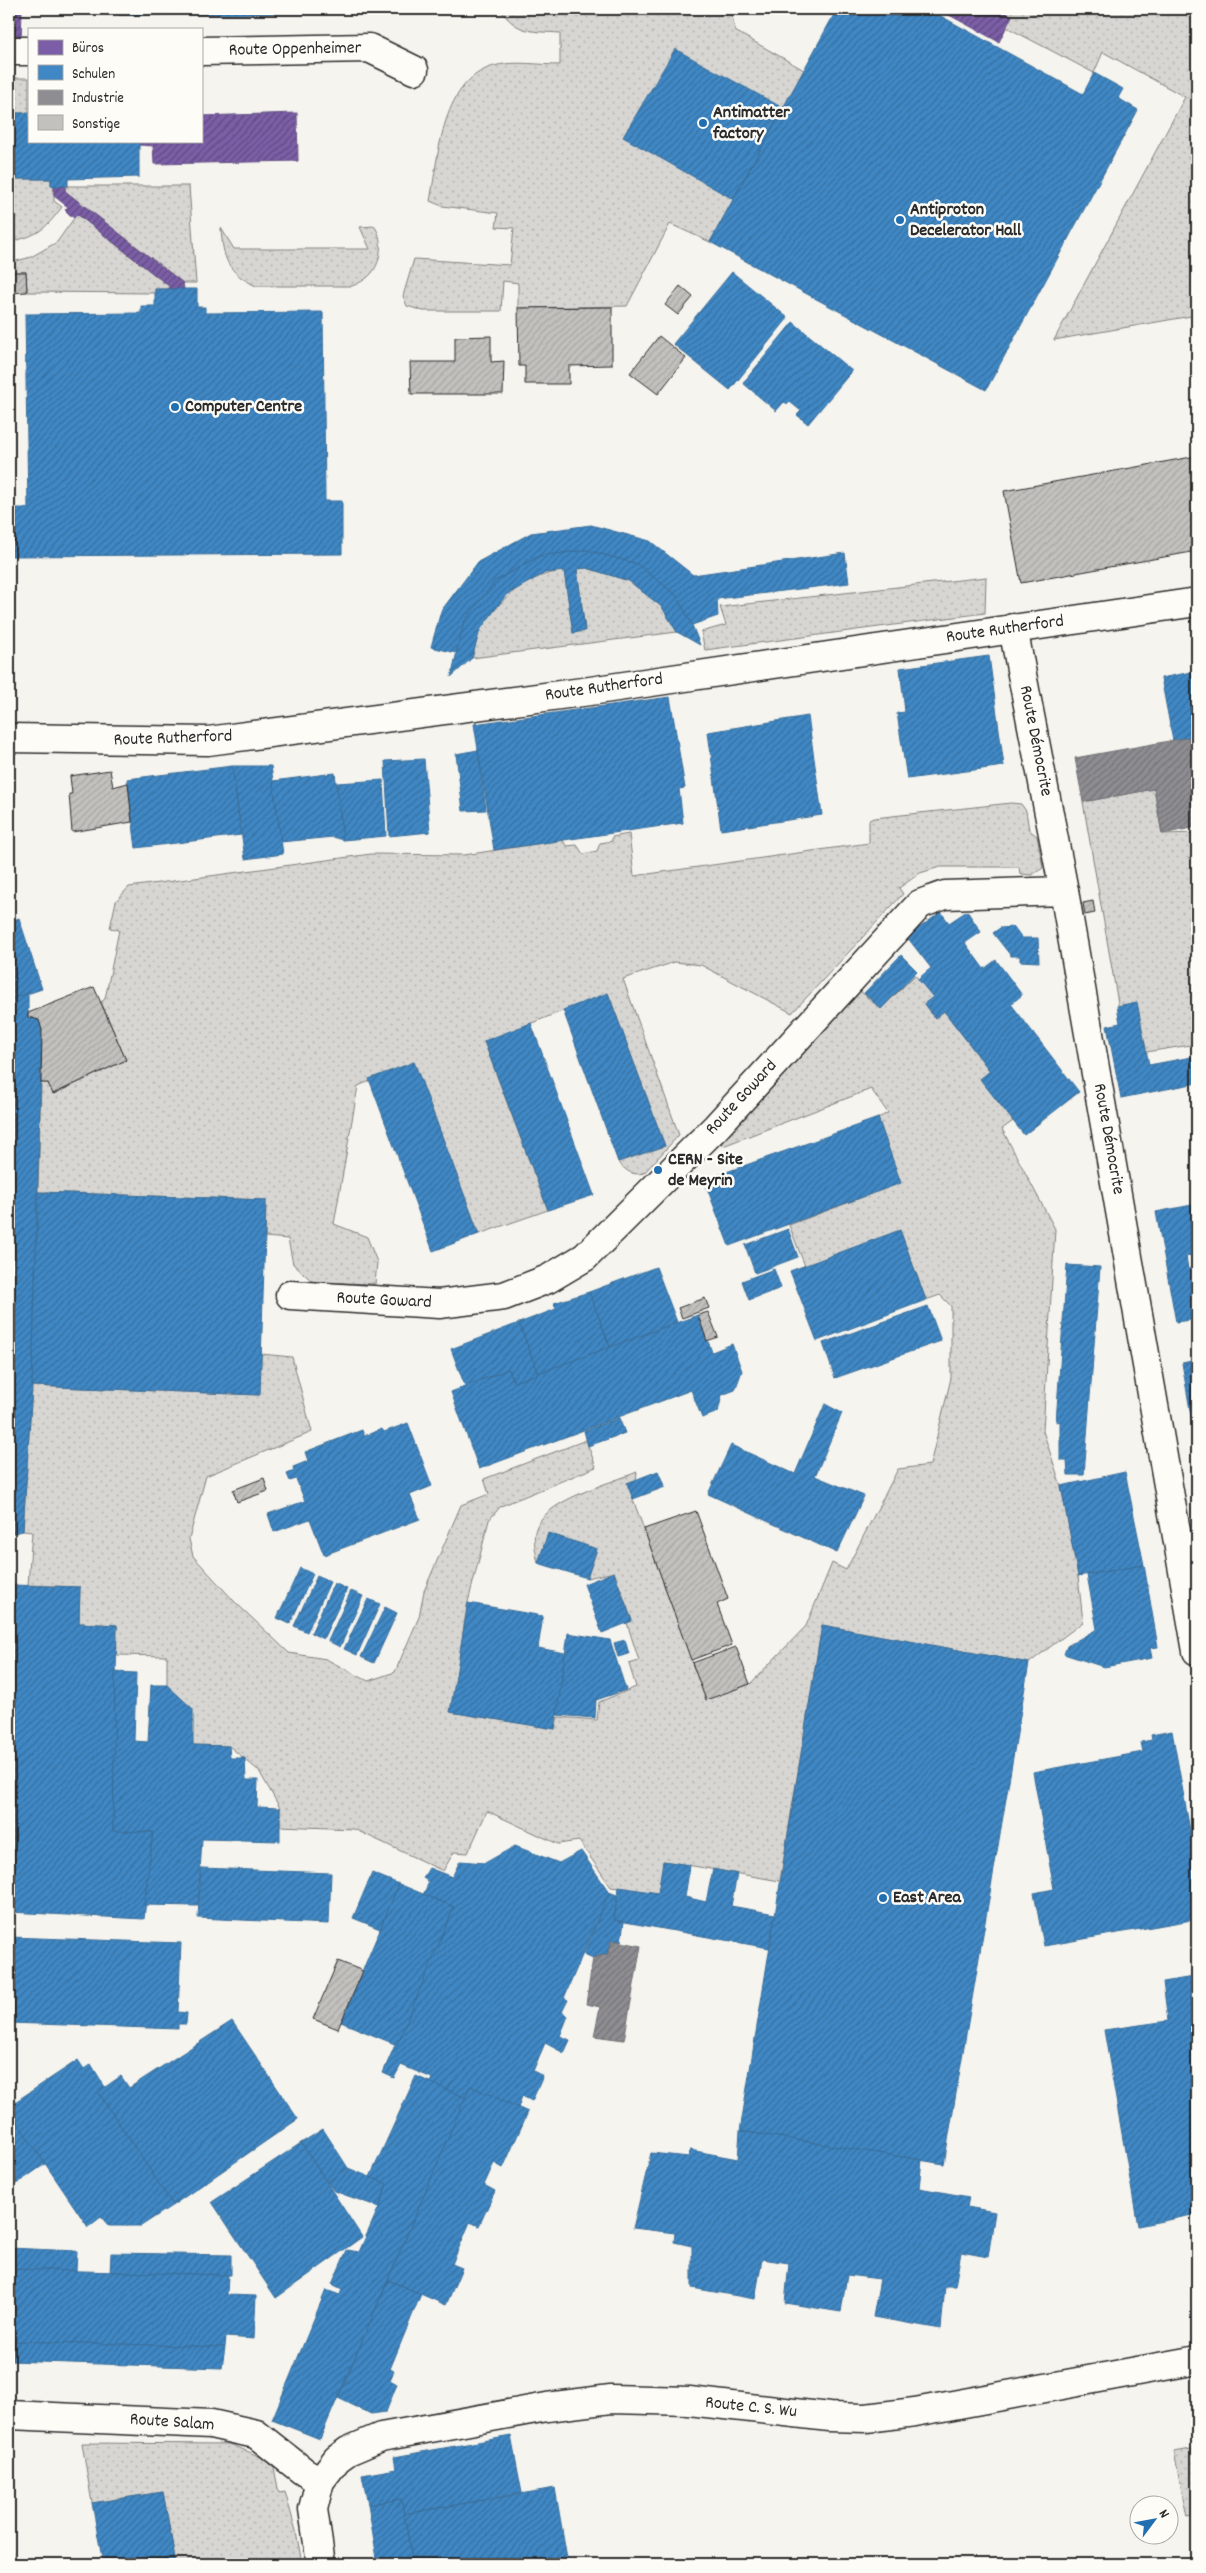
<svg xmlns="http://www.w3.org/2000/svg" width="1206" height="2573" viewBox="0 0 1206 2573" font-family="Dekko,sans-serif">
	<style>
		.green { fill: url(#green-dots); stroke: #81807e }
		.offices { fill: url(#offices-hatch); stroke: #634f82 }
		.schools { fill: url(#schools-hatch); stroke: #396c97 }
		.industry { fill: url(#industry-hatch); stroke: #707073 }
		.building { fill: url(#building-hatch); stroke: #2b2b2b }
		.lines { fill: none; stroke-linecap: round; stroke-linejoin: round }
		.street-casing { stroke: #2b2b2b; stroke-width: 31 }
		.street { stroke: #fdfcf7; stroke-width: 28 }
		.poi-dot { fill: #1f6fb2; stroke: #fdfcf7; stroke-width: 2 }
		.labels { text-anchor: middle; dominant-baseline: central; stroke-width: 5; stroke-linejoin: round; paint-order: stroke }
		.street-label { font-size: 18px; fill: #2b2b2b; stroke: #fdfcf7 }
		.poi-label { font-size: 18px; font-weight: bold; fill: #2b2b2b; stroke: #fdfcf7; text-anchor: start }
	</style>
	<defs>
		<pattern id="green-dots" width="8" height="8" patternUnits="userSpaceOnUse" patternTransform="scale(1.25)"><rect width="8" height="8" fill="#d7d6d2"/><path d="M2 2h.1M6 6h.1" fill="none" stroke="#b9b8b4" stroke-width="1.8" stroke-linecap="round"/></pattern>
		<pattern id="offices-hatch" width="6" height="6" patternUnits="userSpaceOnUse" patternTransform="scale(1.25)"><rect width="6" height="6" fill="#7b5ea7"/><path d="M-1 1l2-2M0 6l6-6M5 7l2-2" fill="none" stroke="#604a80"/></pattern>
		<pattern id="schools-hatch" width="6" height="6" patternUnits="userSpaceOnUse" patternTransform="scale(1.25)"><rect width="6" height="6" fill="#3f88c5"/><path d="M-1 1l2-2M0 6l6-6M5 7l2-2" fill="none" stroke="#356fa0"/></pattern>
		<pattern id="industry-hatch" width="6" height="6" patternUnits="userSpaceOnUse" patternTransform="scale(1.25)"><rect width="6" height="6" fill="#8d8d92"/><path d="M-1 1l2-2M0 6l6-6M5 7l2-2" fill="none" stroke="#737377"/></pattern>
		<pattern id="building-hatch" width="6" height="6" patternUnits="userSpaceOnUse" patternTransform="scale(1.25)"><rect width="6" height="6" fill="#c2c1be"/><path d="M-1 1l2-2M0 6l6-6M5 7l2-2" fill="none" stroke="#a7a6a3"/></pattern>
	</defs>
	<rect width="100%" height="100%" fill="#f5f4ef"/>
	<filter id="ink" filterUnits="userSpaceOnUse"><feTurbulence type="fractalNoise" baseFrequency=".02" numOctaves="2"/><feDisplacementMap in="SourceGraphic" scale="10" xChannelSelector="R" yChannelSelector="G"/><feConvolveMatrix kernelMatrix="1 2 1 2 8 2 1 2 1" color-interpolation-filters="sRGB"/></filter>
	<g filter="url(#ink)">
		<!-- green -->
		<g class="green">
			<path d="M500 9H715L719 14 732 15 735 31 804 70 710 242 670 224 627 306 518 308V283L503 281 501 311H423L407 306 403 296 414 259 510 265 514 228 496 227 498 213 442 206 430 201C439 155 441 77 498 65 517 61 540 65 560 65V33C532 31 517 34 500 9Z"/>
			<polygon points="972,9 1197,9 1197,315 1054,340 1185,97 1103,52 1094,73"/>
			<rect x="9" y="78" width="20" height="35"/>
			<path d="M9 179H51V186H54V201L62 207C45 230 37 236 9 242Z"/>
			<polygon points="65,186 189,186 196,283 183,283 65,191"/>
			<polygon points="77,214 169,286 169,289 155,289 155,293 27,292 26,272 9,272 9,263 31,257 57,242"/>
			<path d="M374 226C383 236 382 258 374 270 369 278 360 283 352 286H256C227 272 223 259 221 228L234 249H370L360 227Z"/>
			<path d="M587 568 629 581 662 607 677 632 472 658C475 649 476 637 481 628 500 598 528 574 564 571L573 633 585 630 577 569Z"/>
			<polygon points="986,577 985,613 705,650 701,632 726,625 720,607"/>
			<polygon points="1154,789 1162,834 1197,833 1197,1044 1127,1055 1083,802"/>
			<path d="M1011 803 1021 804 1026 811 1029 830 1037 836 1043 868 1032 875 1020 874 1019 867H940L920 873 899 888 903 894 792 1013 701 965 675 962 623 979 679 1135 644 1173C632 1176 626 1171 618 1162L665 1146 608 993 484 1042 548 1210 479 1234 414 1062 358 1086 334 1224 367 1237 377 1262 375 1284 313 1282 293 1264 288 1239 265 1237 266 1200 38 1192 41 1083H48L54 1094 126 1060 101 1002 105 999 119 930 110 928 116 901 129 887 371 854 464 855 563 840 566 846 577 845 583 854 597 851 600 843 612 841V837L629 834 634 876 869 843V820L874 818Z"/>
			<path d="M915 975 933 997 924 1004 934 1018 944 1011 990 1071 981 1079 1013 1121 1002 1129 1055 1229 1043 1431 1061 1486 1078 1576 1083 1622 1029 1663 822 1625 780 1881 664 1861 658 1893 611 1887 579 1841 558 1844 487 1811 468 1853 454 1852 443 1871 354 1829 280 1826V1808L259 1771 229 1746 193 1745 167 1685V1656L116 1655 117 1625 79 1623 80 1587 28 1585 32 1532 23 1531 32 1386 259 1395 261 1354 292 1357 312 1432 206 1476 189 1539 193 1556 234 1601 289 1653 326 1659 368 1681 395 1672 419 1617 424 1591 461 1505 489 1494 484 1479 586 1440 596 1467 501 1506 489 1520 467 1606 451 1712 555 1729 558 1717 597 1720 599 1702 636 1687 629 1664 639 1661 627 1623 632 1620 614 1572 587 1578 597 1549 548 1534 538 1563C536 1553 533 1542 535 1532 540 1501 611 1483 637 1472L636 1480 627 1483 706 1699 750 1684 806 1626 832 1563 846 1570 898 1469 930 1465 951 1378V1306L940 1295 926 1300 900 1231 805 1266 789 1225 900 1183 878 1118 888 1113 871 1089 723 1146 720 1141 859 990 881 1009Z"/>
			<polygon points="82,2443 230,2444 261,2457 274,2468 279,2493 285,2492 296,2531 302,2564 176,2564 163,2492 92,2503"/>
			<polygon points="1197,2448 1197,2515 1187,2517 1174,2452"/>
		</g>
		<!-- offices -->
		<g class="offices">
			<polygon points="9,9 22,9 21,41 9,40"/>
			<polygon points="938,9 998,9 1012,16 999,42"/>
			<polygon points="297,113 298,161 154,164 153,146 139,145 139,141 201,141 201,116"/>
			<polygon points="54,186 65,186 65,191 183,283 184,289 169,289 169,286 77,214 74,218 69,214 65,210 68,207 54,196"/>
		</g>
		<!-- schools -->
		<g class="schools">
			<polygon points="117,9 330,9 330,13 119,15"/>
			<polygon points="837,9 928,9 1083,94 1094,73 1123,89 1118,98 1138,110 986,390 710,242"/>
			<polygon points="675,49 783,108 733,199 623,137"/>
			<polygon points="9,113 29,113 29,141 139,141 139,177 68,179 68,186 51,186 51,179 9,179"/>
			<polygon points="732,272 788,318 730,390 673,344"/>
			<polygon points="155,289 197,289 197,307 205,307 205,313 323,312 325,501 342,501 342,554 9,556 9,505 12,508 28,508 25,314 141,313 141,306 155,306"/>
			<polygon points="793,322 852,371 808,424 797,415 801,411 790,402 788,404 784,402 776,411 743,383"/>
			<polygon points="591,525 650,541 693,575 845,553 849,583 717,599 718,616 692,625 676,595 637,564 587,550 539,556 495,581 464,622 456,653 431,647 441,611 478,562 531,533"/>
			<polygon points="587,550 637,564 676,595 692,625 700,645 677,632 662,607 629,581 587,568 577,569 585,631 573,633 564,571 545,573 506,595 480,630 472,658 451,677 464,622 495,581 539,556"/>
			<polygon points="989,656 1004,766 907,779 897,713 905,712 900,668"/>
			<polygon points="1197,671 1197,736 1173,741 1161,678"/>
			<polygon points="670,697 685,788 679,789 683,823 494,850 474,724"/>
			<polygon points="808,716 822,815 721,830 708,732"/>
			<polygon points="478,750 486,810 463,811 456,754"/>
			<polygon points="424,759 430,832 389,836 385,761"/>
			<polygon points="232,766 271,766 283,854 245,859"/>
			<polygon points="232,766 241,835 136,848 127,779"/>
			<polygon points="335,773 343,840 333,837 281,842 273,781"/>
			<polygon points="383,780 386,836 343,840 337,783"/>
			<polygon points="967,911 981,932 965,943 984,969 996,960 1022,995 1011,1004 1079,1092 1024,1135 980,1079 990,1071 944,1011 935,1018 924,1004 933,997 918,979 931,968 907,937 941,912 949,923"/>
			<polygon points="19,918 42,989 9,1000 9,922"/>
			<polygon points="1014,927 1022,938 1038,938 1039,962 1020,961 1020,956 1011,956 993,933 1000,928"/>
			<polygon points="901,955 917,971 881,1009 864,993"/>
			<polygon points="28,993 28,1017 39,1020 42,1030 32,1386 23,1531 9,1534 9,1000"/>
			<polygon points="608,993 665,1146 618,1162 563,1010"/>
			<polygon points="1137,1002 1149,1065 1197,1056 1197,1083 1121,1098 1107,1026 1120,1023 1117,1006"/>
			<polygon points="531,1023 594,1195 548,1210 484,1041"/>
			<polygon points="414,1062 479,1234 433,1251 369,1079"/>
			<polygon points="878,1118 901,1183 729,1246 704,1180"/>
			<polygon points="38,1192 266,1200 260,1395 32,1386"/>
			<polygon points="1197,1204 1197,1254 1186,1256 1188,1269 1197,1268 1197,1319 1176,1322 1156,1212"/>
			<polygon points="788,1229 798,1257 755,1273 745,1245"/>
			<polygon points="900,1230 926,1300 817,1341 790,1271"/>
			<polygon points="1067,1265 1100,1267 1084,1475 1068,1475 1067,1460 1060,1460 1060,1421 1056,1422"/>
			<polygon points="656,1267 677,1322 610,1347 589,1292"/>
			<polygon points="774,1269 781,1288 749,1300 742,1281"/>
			<polygon points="589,1292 610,1347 538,1374 519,1323 556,1309 554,1303"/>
			<polygon points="928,1306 941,1341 835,1378 823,1343"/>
			<polygon points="698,1315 712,1352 732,1344 742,1371 735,1390 722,1395 718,1412 702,1418 691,1390 479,1469 451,1392 509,1369 514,1382"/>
			<polygon points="519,1323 538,1374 514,1382 509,1369 465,1386 451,1349"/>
			<polygon points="1197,1360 1197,1451 1182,1363"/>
			<polygon points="825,1404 842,1413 815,1476 864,1496 837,1553 708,1494 731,1445 795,1474"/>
			<polygon points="619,1418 625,1433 588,1446 584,1431"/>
			<polygon points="408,1423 432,1486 410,1495 420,1519 324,1555 310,1519 274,1532 268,1514 305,1501 296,1479 290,1481 287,1474 294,1471 293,1467 308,1461 305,1452 362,1430 364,1436 382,1429 384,1432"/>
			<polygon points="658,1471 665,1487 633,1499 627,1483"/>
			<polygon points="1125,1472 1144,1565 1078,1576 1061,1486"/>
			<polygon points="548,1533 597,1549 587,1578 538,1563"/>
			<polygon points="9,1541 13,1585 13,1600 9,1600"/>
			<polygon points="1144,1565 1158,1647 1150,1648 1152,1658 1104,1667 1064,1654 1067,1646 1097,1629 1087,1575"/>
			<polygon points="300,1568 313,1574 290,1624 277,1618"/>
			<polygon points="614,1572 632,1621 602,1633 584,1584"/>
			<polygon points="317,1576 330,1582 307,1632 294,1626"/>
			<polygon points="334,1583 347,1589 323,1639 311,1633"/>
			<polygon points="13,1585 80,1587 79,1623 117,1625 113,1831 153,1832 144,1919 9,1912 9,1600 13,1600"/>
			<polygon points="351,1591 363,1596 340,1647 328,1641"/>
			<polygon points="368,1599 380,1604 357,1655 344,1649"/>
			<polygon points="468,1603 543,1616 538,1648 565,1653 555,1729 450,1712"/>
			<polygon points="385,1607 397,1613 374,1663 361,1657"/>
			<polygon points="822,1625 1029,1663 944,2164 740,2131"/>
			<polygon points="568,1633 610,1640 626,1690 596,1700 595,1718 557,1715"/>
			<polygon points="625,1640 629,1654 618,1657 614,1643"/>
			<polygon points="115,1672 136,1673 134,1741 148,1742 151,1685 167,1685 193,1709 193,1745 229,1746 230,1758 245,1758 246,1780 258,1780 257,1807 280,1808 280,1841 202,1839 198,1906 144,1905 153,1832 113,1831"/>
			<polygon points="1172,1731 1193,1847 1197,1846 1197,1919 1044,1946 1034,1893 1054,1889 1033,1772 1143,1752 1141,1742 1152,1740 1151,1735"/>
			<polygon points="515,1846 559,1863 581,1851 609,1892 564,1998 568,2000 562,2012 568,2016 560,2036 570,2040 564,2053 545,2043 533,2071 543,2076 532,2101 522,2096 518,2108 470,2086 466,2098 430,2083 432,2078 401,2065 394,2078 383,2073 454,1907 423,1895 429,1882 423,1878 429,1868 452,1877 460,1861 485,1863"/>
			<polygon points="663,1861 690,1865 685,1897 706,1902 713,1869 737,1874 731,1906 775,1914 769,1948 614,1920 619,1887 658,1893"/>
			<polygon points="201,1868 331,1873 329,1924 198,1918"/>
			<polygon points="372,1873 399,1884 380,1929 353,1918"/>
			<polygon points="399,1884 454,1907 397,2045 341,2022"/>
			<polygon points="609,1892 617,1895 614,1920 624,1922 621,1941 612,1940 608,1954 593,1958 584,1954"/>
			<polygon points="9,1937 181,1943 178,2012 187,2013 186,2024 178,2024 178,2029 9,2023"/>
			<polygon points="1193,1977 1197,1999 1197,2214 1138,2226 1104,2030 1168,2021 1163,1982"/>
			<polygon points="232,2021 298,2119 173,2205 98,2092 121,2076 129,2088"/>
			<polygon points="78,2060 84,2069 91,2064 105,2087 98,2092 173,2205 141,2226 109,2226 101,2217 88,2227 9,2110 9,2106"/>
			<polygon points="416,2076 466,2098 320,2439 272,2420 326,2290 340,2295 342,2289 332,2284 347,2250 359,2252 379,2207 387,2184 370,2177"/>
			<polygon points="470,2086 528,2112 503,2168 494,2163 484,2185 495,2191 479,2226 470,2222 452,2264 462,2268 446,2305 388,2280"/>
			<polygon points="9,2110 45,2164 9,2189"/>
			<polygon points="323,2129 348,2168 327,2182 301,2143"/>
			<polygon points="740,2131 922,2160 919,2188 969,2197 967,2207 995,2212 988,2257 961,2252 955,2286 945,2286 941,2329 873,2317 880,2279 847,2275 841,2312 785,2303 789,2263 762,2259 755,2299 692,2288 692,2246 674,2242 675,2233 633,2228 651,2153 689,2157 690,2150 738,2159"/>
			<polygon points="301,2143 362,2237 276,2298 212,2202"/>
			<polygon points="348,2168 387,2184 379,2207 334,2191 327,2182"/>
			<polygon points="9,2248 77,2251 76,2271 9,2269"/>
			<polygon points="111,2253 231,2255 231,2275 110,2273"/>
			<polygon points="9,2269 228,2275 227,2295 256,2296 254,2339 226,2337 225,2347 9,2341"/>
			<polygon points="388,2280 421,2294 390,2369 394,2371 390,2380 397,2384 386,2412 371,2414 338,2398"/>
			<polygon points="9,2341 225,2347 222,2368 9,2361"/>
			<polygon points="511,2436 522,2493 404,2514 401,2499 368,2505 362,2475 396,2469 394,2457"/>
			<polygon points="555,2488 568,2564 413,2564 404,2514"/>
			<polygon points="163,2492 176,2564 103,2564 92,2503"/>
			<polygon points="401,2499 413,2564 378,2564 368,2505"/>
			<polygon points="9,2536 14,2564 9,2564"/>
		</g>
		<!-- industry -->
		<g class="industry">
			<polygon points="1197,736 1197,827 1162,834 1154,789 1083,802 1075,758"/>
			<polygon points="612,1940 641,1946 624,2040 594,2036 600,2007 586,2004 593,1958 608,1954"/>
		</g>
		<!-- building -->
		<g class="building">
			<polygon points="9,272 26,272 27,292 9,293"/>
			<polygon points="680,286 693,297 678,315 665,305"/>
			<polygon points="612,307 612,365 569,366 569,384 525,384 525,366 519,366 518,308"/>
			<polygon points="491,336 491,362 504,361 503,394 411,394 410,362 455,362 455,337"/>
			<polygon points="659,336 686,358 658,394 630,373"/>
			<polygon points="1197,456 1197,551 1021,583 1004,491"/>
			<polygon points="110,770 113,787 128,783 132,822 72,832 69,794 72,794 70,776"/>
			<polygon points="1093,901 1095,913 1085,915 1083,903"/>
			<polygon points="94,987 126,1060 53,1094 48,1083 41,1083 42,1030 39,1020 28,1017 28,1013"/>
			<polygon points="705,1298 709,1308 682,1318 678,1308"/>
			<polygon points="708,1312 718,1337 707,1341 698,1315"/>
			<polygon points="264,1478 268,1491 237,1502 233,1490"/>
			<polygon points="696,1511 728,1599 717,1604 732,1645 691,1660 644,1529"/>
			<polygon points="736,1647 750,1684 706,1700 692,1663"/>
			<polygon points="338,1961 363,1971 338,2029 313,2019"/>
		</g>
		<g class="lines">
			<!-- street casing -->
			<g class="street-casing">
				<g id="street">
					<polyline points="9,51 29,51"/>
					<polyline points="201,51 369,48 414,70"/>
					<polyline points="1013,628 1064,891 1197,1651"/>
					<polyline points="9,738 208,741 590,691 1197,602"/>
					<polyline points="290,1295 439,1304 504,1296 548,1279 585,1257 716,1127 920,904 945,895 1064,891"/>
					<polyline points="9,2415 211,2424 256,2434 303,2471 320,2481"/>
					<polyline points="321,2564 313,2509 320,2481 337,2459 348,2451 381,2437 547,2407 611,2399 689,2401 829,2417 866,2418 915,2412 1197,2360"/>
				</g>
			</g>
			<!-- street -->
			<use href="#street" class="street"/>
		</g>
	</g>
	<!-- markers -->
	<g class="poi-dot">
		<circle cx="703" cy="123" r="5"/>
		<circle cx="900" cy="220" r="5"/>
		<circle cx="175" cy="407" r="5"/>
		<circle cx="658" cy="1170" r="5"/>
		<circle cx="883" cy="1898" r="5"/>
	</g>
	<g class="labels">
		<!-- street labels -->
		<g class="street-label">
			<text transform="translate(295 50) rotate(-1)">Route Oppenheimer</text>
			<text transform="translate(1005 630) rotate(-8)">Route Rutherford</text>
			<text transform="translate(604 688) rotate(-8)">Route Rutherford</text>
			<text transform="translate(173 739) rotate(-2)">Route Rutherford</text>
			<text transform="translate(1035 741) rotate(79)">Route Démocrite</text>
			<text transform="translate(742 1098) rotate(-47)">Route Goward</text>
			<text transform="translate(1108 1139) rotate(80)">Route Démocrite</text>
			<text transform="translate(384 1301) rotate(3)">Route Goward</text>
			<text transform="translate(751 2408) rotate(6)">Route C. S. Wu</text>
			<text transform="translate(172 2423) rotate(4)">Route Salam</text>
		</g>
		<!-- poi labels -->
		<g class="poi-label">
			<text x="713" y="113">Antimatter<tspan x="713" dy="21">factory</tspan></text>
			<text x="910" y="210">Antiproton<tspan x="910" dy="21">Decelerator Hall</tspan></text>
			<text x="185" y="407">Computer Centre</text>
			<text x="668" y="1160">CERN - Site<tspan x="668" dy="21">de Meyrin</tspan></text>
			<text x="893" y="1898">East Area</text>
		</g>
	</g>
	<!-- margin -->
	<rect width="1206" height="2573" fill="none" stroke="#fdfcf7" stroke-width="30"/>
	<rect x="15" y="15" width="1176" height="2543" fill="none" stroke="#2b2b2b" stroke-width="2" filter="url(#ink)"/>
	<!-- legend -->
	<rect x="28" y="28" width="175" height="115" fill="#fdfcf7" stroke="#a9a8a5"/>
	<rect x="38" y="40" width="25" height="15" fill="#7b5ea7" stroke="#a9a8a5"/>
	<text x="72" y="52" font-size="15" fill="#2b2b2b">Büros</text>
	<rect x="38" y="65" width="25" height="15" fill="#3f88c5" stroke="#a9a8a5"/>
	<text x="72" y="78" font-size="15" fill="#2b2b2b">Schulen</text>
	<rect x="38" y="90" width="25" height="15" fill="#8d8d92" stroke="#a9a8a5"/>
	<text x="72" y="102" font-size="15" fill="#2b2b2b">Industrie</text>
	<rect x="38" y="115" width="25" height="15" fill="#c2c1be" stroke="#a9a8a5"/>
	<text x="72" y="128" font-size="15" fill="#2b2b2b">Sonstige</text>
	<!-- north arrow -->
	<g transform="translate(1154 2520) rotate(58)"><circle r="24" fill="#fdfcf7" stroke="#a9a8a5"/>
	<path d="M0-4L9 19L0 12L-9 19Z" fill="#1f6fb2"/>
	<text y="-8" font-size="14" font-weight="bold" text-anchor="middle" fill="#2b2b2b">N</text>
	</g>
</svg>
